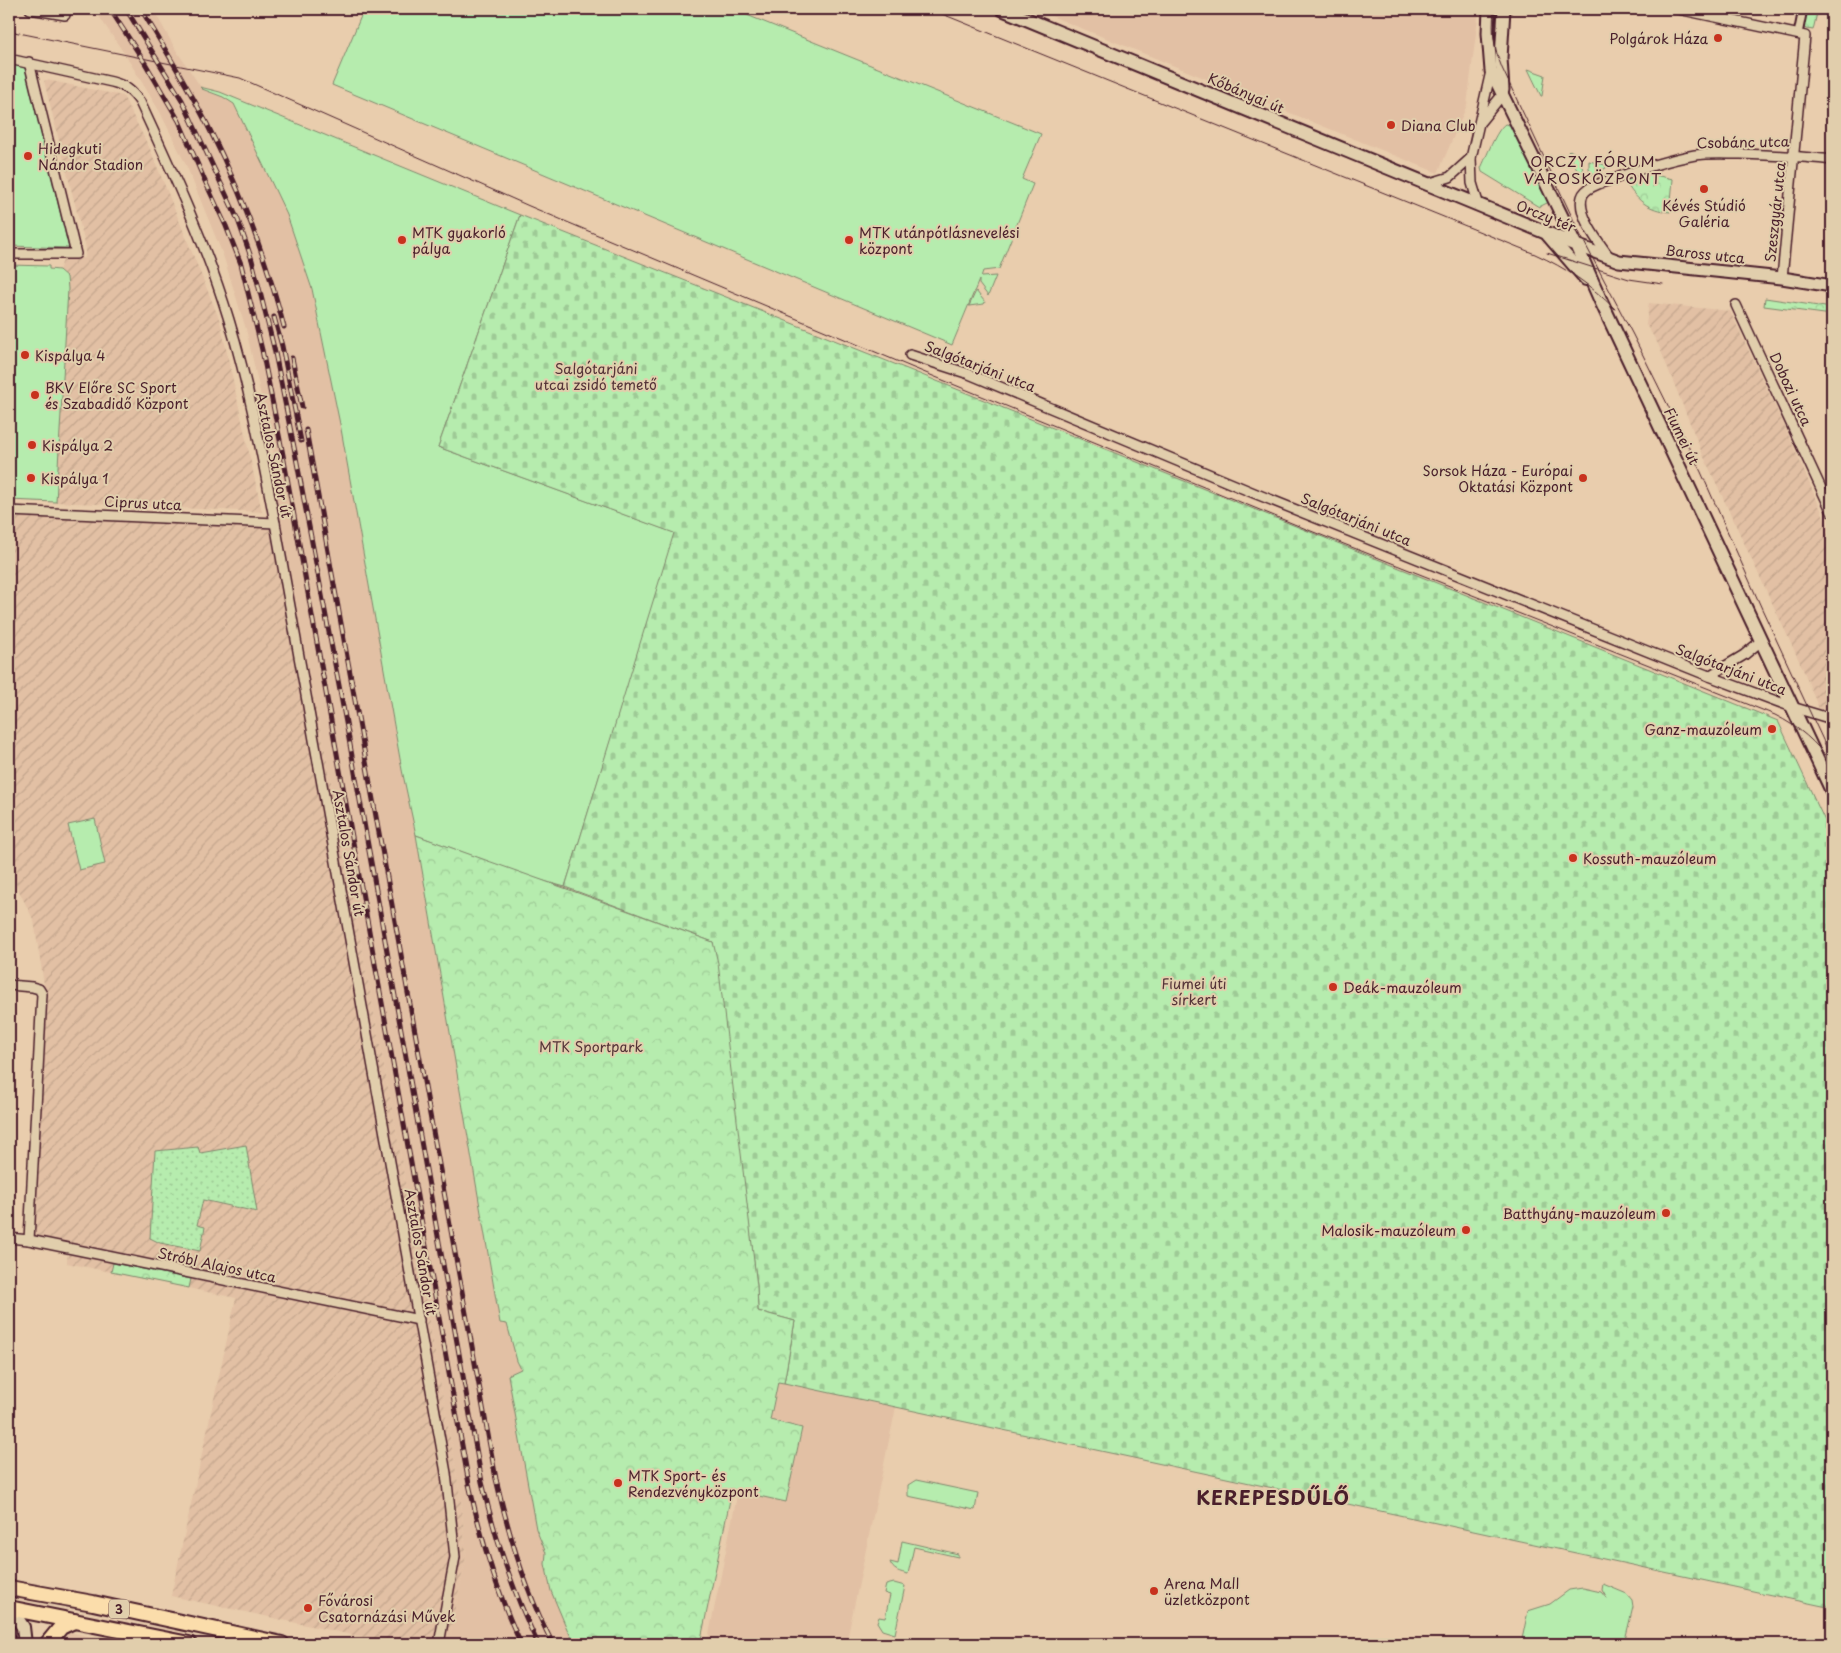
<svg xmlns="http://www.w3.org/2000/svg" width="1841" height="1653" viewBox="0 0 1841 1653" font-family="'Playpen Sans',sans-serif">
	<style>
		.built { fill: #e2c0a4 }
		.industrial { fill: url(#industrial-furrows) }
		.grass { fill: #b6ecae; stroke: #80866c }
		.cemetery { fill: url(#cemetery-stones); stroke: #80866c }
		.park { fill: url(#park-crowns); stroke: #80866c }
		.garden { fill: url(#garden-dots); stroke: #80866c }
		.lines { fill: none; stroke-linecap: round; stroke-linejoin: round }
		.pedestrian-casing { stroke: #4a1f2b; stroke-width: 11 }
		.minor-casing { stroke: #4a1f2b; stroke-width: 12 }
		.tertiary-casing { stroke: #4a1f2b; stroke-width: 15 }
		.secondary-casing { stroke: #4a1f2b; stroke-width: 16 }
		.primary-casing { stroke: #4a1f2b; stroke-width: 18 }
		.pedestrian { stroke: #e1ceac; stroke-width: 7 }
		.minor { stroke: #e1ceac; stroke-width: 9 }
		.tertiary { stroke: #e1ceac; stroke-width: 11 }
		.secondary { stroke: #e1ceac; stroke-width: 12 }
		.primary { stroke: #fbddab; stroke-width: 14 }
		.tram { stroke: #4a1f2b; stroke-width: 1 }
		.rail-casing { stroke: #4a1f2b; stroke-width: 5 }
		.rail { stroke: #e1ceac; stroke-width: 3; stroke-dasharray: 9; stroke-linecap: butt }
		.poi-dot { fill: #c8321e; stroke: #e1ceac; stroke-width: 2 }
		.labels { text-anchor: middle; dominant-baseline: central; stroke-width: 4; stroke-linejoin: round; paint-order: stroke }
		.shield { fill: #e1ceac; stroke: #775452; stroke-width: 1 }
		.shield-label { font-size: 12px; font-weight: bold; fill: #4a1f2b }
		.poi-label { font-size: 14px; fill: #4a1f2b; stroke: #e1ceac; text-anchor: start }
		.street-label { font-size: 14px; fill: #4a1f2b; stroke: #e1ceac }
		.park-label { font-size: 14px; fill: #553438; stroke: #e1ceac }
		.neighbourhood-label { font-size: 15px; letter-spacing: 1px; fill: #4a1f2b; stroke: #e1ceac }
		.district-label { font-size: 19px; font-weight: bold; letter-spacing: 1px; fill: #4a1f2b; stroke: #e1ceac }
	</style>
	<defs>
		<pattern id="industrial-furrows" width="10" height="10" patternUnits="userSpaceOnUse" patternTransform="scale(1.25)"><rect width="10" height="10" fill="#e2c0a4"/><path d="M-1 1l2-2M0 10L10 0M9 11l2-2" fill="none" stroke="#c3a58d"/></pattern>
		<pattern id="cemetery-stones" width="16" height="16" patternUnits="userSpaceOnUse" patternTransform="scale(1.25)"><rect width="16" height="16" fill="#b6ecae"/><path d="M2 7V4a2 2 0 0 1 4 0v3zM10 15v-3a2 2 0 0 1 4 0v3z" fill="#9eca96"/></pattern>
		<pattern id="park-crowns" width="20" height="18" patternUnits="userSpaceOnUse" patternTransform="scale(1.25)"><rect width="20" height="18" fill="#b6ecae"/><path d="M2 6a3 3 0 1 1 6 0M12 15a3 3 0 1 1 6 0" fill="none" stroke="#9eca96"/></pattern>
		<pattern id="garden-dots" width="8" height="8" patternUnits="userSpaceOnUse" patternTransform="scale(1.25)"><rect width="8" height="8" fill="#b6ecae"/><path d="M2 2h.1M6 6h.1" fill="none" stroke="#9eca96" stroke-width="1.8" stroke-linecap="round"/></pattern>
	</defs>
	<rect width="100%" height="100%" fill="#e9cdad"/>
	<filter id="ink" filterUnits="userSpaceOnUse"><feTurbulence type="fractalNoise" baseFrequency=".02" numOctaves="2"/><feDisplacementMap in="SourceGraphic" scale="10" xChannelSelector="R" yChannelSelector="G"/><feConvolveMatrix kernelMatrix="1 2 1 2 8 2 1 2 1" color-interpolation-filters="sRGB"/></filter>
	<g filter="url(#ink)">
		<!-- built -->
		<g class="built">
			<polygon points="94,9 153,9 176,50 202,89 223,97 234,104 287,215 312,289 341,429 402,770 416,835 500,1323 507,1324 517,1361 521,1369 536,1529 546,1553 545,1564 567,1629 575,1644 448,1644 466,1556 461,1500 396,1130 324,745 275,523 275,459 246,329 223,255 187,167 160,112 126,56"/>
			<polygon points="1034,9 1479,9 1467,105 1438,173"/>
			<polygon points="778,1382 896,1407 847,1640 855,1642 854,1644 707,1644 738,1491 786,1501 802,1428 770,1420"/>
			<polygon points="69,1632 118,1643 124,1644 59,1644"/>
		</g>
		<!-- industrial -->
		<g class="industrial">
			<polygon points="47,80 123,96 150,149 220,321 262,512 56,502 66,317 67,277 59,270 64,258 85,258 86,248 44,81"/>
			<polygon points="1649,303 1730,311 1784,425 1832,535 1832,711 1819,709 1802,667 1702,453 1658,344 1646,324"/>
			<polygon points="9,511 275,523 324,745 396,1130 461,1500 466,1556 448,1644 394,1644 171,1596 236,1298 67,1263 68,1250 32,1247 45,991 34,921 9,871"/>
		</g>
		<!-- grass -->
		<g class="grass">
			<polygon points="364,9 732,9 1041,134 1022,179 1033,184 999,269 983,271 981,277 996,276 988,296 979,284 979,280 952,345 332,85"/>
			<polygon points="9,64 25,67 69,248 9,246"/>
			<polygon points="1528,69 1545,75 1542,96 1541,96"/>
			<polygon points="200,87 220,92 520,215 438,447 675,533 565,887 533,878 416,835 402,770 341,429 312,289 287,215 234,104 223,97 202,89"/>
			<path d="M1505 124 1514 126 1551 201 1539 207 1482 172 1481 168C1486 158 1496 130 1505 124Z"/>
			<polygon points="1570,150 1581,158 1580,162 1586,176 1581,178 1568,152"/>
			<polygon points="1589,161 1606,165 1606,168 1591,175 1589,168"/>
			<polygon points="9,265 49,266 49,269 59,270 67,277 68,289 56,502 9,500"/>
			<polygon points="976,291 985,302 984,304 969,306"/>
			<polygon points="95,819 105,864 79,870 68,825"/>
			<polygon points="916,1480 978,1493 975,1510 908,1496 908,1485"/>
			<path d="M902 1541 958 1554V1557L914 1547 908 1574C900 1572 893 1571 890 1562L898 1564Z"/>
			<polygon points="894,1583 905,1586 895,1634 882,1630 877,1622 879,1617 885,1618 890,1595 884,1593 886,1585"/>
			<polygon points="1603,1584 1627,1594 1632,1600 1633,1607 1624,1644 1521,1644 1528,1611 1550,1604 1569,1590 1583,1588 1601,1592 1607,1599 1602,1590"/>
		</g>
		<!-- cemetery -->
		<polygon class="cemetery" points="520,215 912,371 1778,721 1832,836 1832,1608 784,1383 795,1321 758,1311 757,1286 713,942 565,887 674,533 438,447"/>
		<!-- park -->
		<g class="park">
			<polygon points="1806,9 1818,9 1813,30 1802,28"/>
			<path d="M1645 173 1673 179 1670 212C1648 210 1636 200 1625 181Z"/>
			<polygon points="1765,298 1832,308 1832,315 1764,306"/>
			<path d="M416 835C515 871 614 905 713 942L718 963 757 1286 758 1311 795 1321 784 1383 778 1382 770 1420 802 1428 786 1502 732 1490 700 1644H575L567 1629 551 1591 545 1564 546 1553 536 1529 508 1375 521 1369 517 1361 507 1324 500 1323Z"/>
			<polygon points="113,1263 153,1271 155,1273 157,1272 191,1279 189,1288 111,1272"/>
		</g>
		<!-- garden -->
		<polygon class="garden" points="246,1145 257,1212 203,1200 197,1225 205,1227 200,1251 160,1243 150,1238 155,1151 198,1147 200,1153"/>
		<g class="lines">
			<!-- pedestrian casing -->
			<g class="pedestrian-casing">
				<polyline id="pedestrian" points="1798,34 1803,9"/>
			</g>
			<!-- minor casing -->
			<g class="minor-casing">
				<g id="minor">
					<polyline points="30,9 65,15"/>
					<polyline points="1678,9 1805,36 1782,278"/>
					<path d="M9 59 112 82C125 85 132 91 140 102 173 173 206 244 229 320 249 386 262 455 275 523L446 1473 455 1557 439 1644"/>
					<polyline points="1481,121 1503,94"/>
					<polyline points="1427,184 1450,177 1471,158"/>
					<polyline points="1479,206 1472,183 1471,158 1491,71"/>
					<polyline points="9,254 76,254 29,62"/>
					<path d="M1610 258C1600 244 1577 216 1582 197 1585 186 1605 182 1614 179 1640 169 1667 160 1695 155 1710 153 1726 154 1741 154 1772 155 1802 156 1832 160"/>
					<polyline points="1736,305 1832,512"/>
					<polyline points="910,355 969,374 1254,493 1709,676 1792,707 1832,719"/>
					<polyline points="9,511 275,523"/>
					<polyline points="1709,676 1744,655 1761,641"/>
					<polyline points="9,985 32,987 39,989 42,994 29,1240"/>
					<polyline points="9,1238 29,1240 419,1320"/>
				</g>
			</g>
			<!-- tertiary casing -->
			<g class="tertiary-casing">
				<g id="tertiary">
					<polyline points="1489,9 1488,33 1491,71 1576,245 1619,261 1782,278 1832,286"/>
					<polyline points="1503,90 1501,58 1504,9"/>
				</g>
			</g>
			<!-- secondary casing -->
			<g class="secondary-casing">
				<g id="secondary">
					<polyline points="1002,9 1576,245 1600,299 1832,791"/>
					<polyline points="1548,235 1586,279"/>
					<polyline points="9,1613 11,1609 23,1627 25,1644"/>
				</g>
			</g>
			<!-- primary casing -->
			<g class="primary-casing">
				<g id="primary">
					<polyline points="9,1588 93,1603 282,1644"/>
					<polyline points="9,1608 189,1644"/>
					<polyline points="47,1644 61,1627 74,1621"/>
				</g>
			</g>
			<!-- pedestrian -->
			<use href="#pedestrian" class="pedestrian"/>
			<!-- minor -->
			<use href="#minor" class="minor"/>
			<!-- tertiary -->
			<use href="#tertiary" class="tertiary"/>
			<!-- secondary -->
			<use href="#secondary" class="secondary"/>
			<!-- primary -->
			<use href="#primary" class="primary"/>
			<!-- tram -->
			<g class="tram">
				<path d="M930 9 1535 254C1568 269 1589 284 1615 309"/>
				<path d="M1494 9C1492 33 1493 45 1502 68L1581 236 1633 335 1701 472 1762 609 1830 755"/>
				<path d="M9 31 240 78 529 206 911 367 1311 531 1775 715C1799 727 1816 742 1832 764"/>
				<polyline points="1547,253 1629,279 1663,284"/>
			</g>
			<!-- rail casing -->
			<g class="rail-casing">
				<g id="rail">
					<path d="M110 9 145 63 179 121 204 179 226 226 241 264 262 350 283 455 469 1484C481 1539 497 1593 521 1644"/>
					<path d="M126 9 182 100 238 220 252 260 274 348 295 452 347 728 482 1482C495 1538 513 1592 538 1644"/>
					<path d="M141 9C164 47 187 85 207 124 240 189 266 257 284 327"/>
					<polyline points="274,317 282,346 301,441"/>
					<polyline points="292,358 302,407"/>
					<path d="M306 430 496 1479C509 1536 526 1593 553 1644"/>
				</g>
			</g>
			<!-- rail -->
			<use href="#rail" class="rail"/>
		</g>
	</g>
	<!-- markers -->
	<g class="poi-dot">
		<circle cx="1718" cy="38" r="5"/>
		<circle cx="1391" cy="125" r="5"/>
		<circle cx="28" cy="156" r="5"/>
		<circle cx="1704" cy="189" r="5"/>
		<circle cx="402" cy="240" r="5"/>
		<circle cx="849" cy="240" r="5"/>
		<circle cx="25" cy="355" r="5"/>
		<circle cx="35" cy="395" r="5"/>
		<circle cx="32" cy="445" r="5"/>
		<circle cx="31" cy="478" r="5"/>
		<circle cx="1583" cy="478" r="5"/>
		<circle cx="1772" cy="729" r="5"/>
		<circle cx="1573" cy="858" r="5"/>
		<circle cx="1333" cy="987" r="5"/>
		<circle cx="1666" cy="1213" r="5"/>
		<circle cx="1466" cy="1230" r="5"/>
		<circle cx="618" cy="1483" r="5"/>
		<circle cx="1154" cy="1591" r="5"/>
		<circle cx="308" cy="1608" r="5"/>
	</g>
	<g class="labels">
		<!-- shield labels -->
		<rect class="shield" x="109" y="1599.5" width="20" height="19" rx="4"/>
		<g class="shield-label">
			<text x="119" y="1609">3</text>
		</g>
		<!-- poi labels -->
		<g class="poi-label">
			<text x="1708" y="38" text-anchor="end">Polgárok Háza</text>
			<text x="1401" y="125">Diana Club</text>
			<text x="38" y="148">Hidegkuti<tspan x="38" dy="16">Nándor Stadion</tspan></text>
			<text x="1704" y="205" text-anchor="middle">Kévés Stúdió<tspan x="1704" dy="16">Galéria</tspan></text>
			<text x="412" y="232">MTK gyakorló<tspan x="412" dy="16">pálya</tspan></text>
			<text x="859" y="232">MTK utánpótlásnevelési<tspan x="859" dy="16">központ</tspan></text>
			<text x="35" y="355">Kispálya 4</text>
			<text x="45" y="387">BKV Előre SC Sport<tspan x="45" dy="16">és Szabadidő Központ</tspan></text>
			<text x="42" y="445">Kispálya 2</text>
			<text x="1573" y="470" text-anchor="end">Sorsok Háza - Európai<tspan x="1573" dy="16">Oktatási Központ</tspan></text>
			<text x="41" y="478">Kispálya 1</text>
			<text x="1762" y="729" text-anchor="end">Ganz-mauzóleum</text>
			<text x="1583" y="858">Kossuth-mauzóleum</text>
			<text x="1343" y="987">Deák-mauzóleum</text>
			<text x="1656" y="1213" text-anchor="end">Batthyány-mauzóleum</text>
			<text x="1456" y="1230" text-anchor="end">Malosik-mauzóleum</text>
			<text x="628" y="1475">MTK Sport- és<tspan x="628" dy="16">Rendezvényközpont</tspan></text>
			<text x="1164" y="1583">Arena Mall<tspan x="1164" dy="16">üzletközpont</tspan></text>
			<text x="318" y="1600">Fővárosi<tspan x="318" dy="16">Csatornázási Művek</tspan></text>
		</g>
		<!-- street labels -->
		<g class="street-label">
			<text transform="translate(1246 93) rotate(23)">Kőbányai út</text>
			<text transform="translate(1743 142) rotate(-1)">Csobánc utca</text>
			<text transform="translate(1775 212) rotate(-84)">Szeszgyár utca</text>
			<text transform="translate(1546 216) rotate(22)">Orczy tér</text>
			<text transform="translate(1705 254) rotate(6)">Baross utca</text>
			<text transform="translate(980 366) rotate(21)">Salgótarjáni utca</text>
			<text transform="translate(1791 389) rotate(65)">Dobozi utca</text>
			<text transform="translate(1682 436) rotate(64)">Fiumei út</text>
			<text transform="translate(274 455) rotate(78)">Asztalos Sándor út</text>
			<text transform="translate(143 503) rotate(3)">Ciprus utca</text>
			<text transform="translate(1356 519) rotate(22)">Salgótarjáni utca</text>
			<text transform="translate(1731 669) rotate(21)">Salgótarjáni utca</text>
			<text transform="translate(349 853) rotate(80)">Asztalos Sándor út</text>
			<text transform="translate(421 1252) rotate(80)">Asztalos Sándor út</text>
			<text transform="translate(217 1265) rotate(12)">Stróbl Alajos utca</text>
		</g>
		<!-- park labels -->
		<g class="park-label">
			<text x="596" y="368">Salgótarjáni<tspan x="596" dy="16">utcai zsidó temető</tspan></text>
			<text x="1194" y="983">Fiumei úti<tspan x="1194" dy="16">sírkert</tspan></text>
			<text x="591" y="1046">MTK Sportpark</text>
		</g>
		<!-- neighbourhood labels -->
		<g class="neighbourhood-label">
			<text x="1593" y="160">ORCZY FÓRUM<tspan x="1593" dy="17">VÁROSKÖZPONT</tspan></text>
		</g>
		<!-- district labels -->
		<g class="district-label">
			<text x="1273" y="1497">KEREPESDŰLŐ</text>
		</g>
	</g>
	<!-- margin -->
	<rect width="1841" height="1653" fill="none" stroke="#e1ceac" stroke-width="30"/>
	<rect x="15" y="15" width="1811" height="1623" fill="none" stroke="#4a1f2b" stroke-width="2" filter="url(#ink)"/>
</svg>
